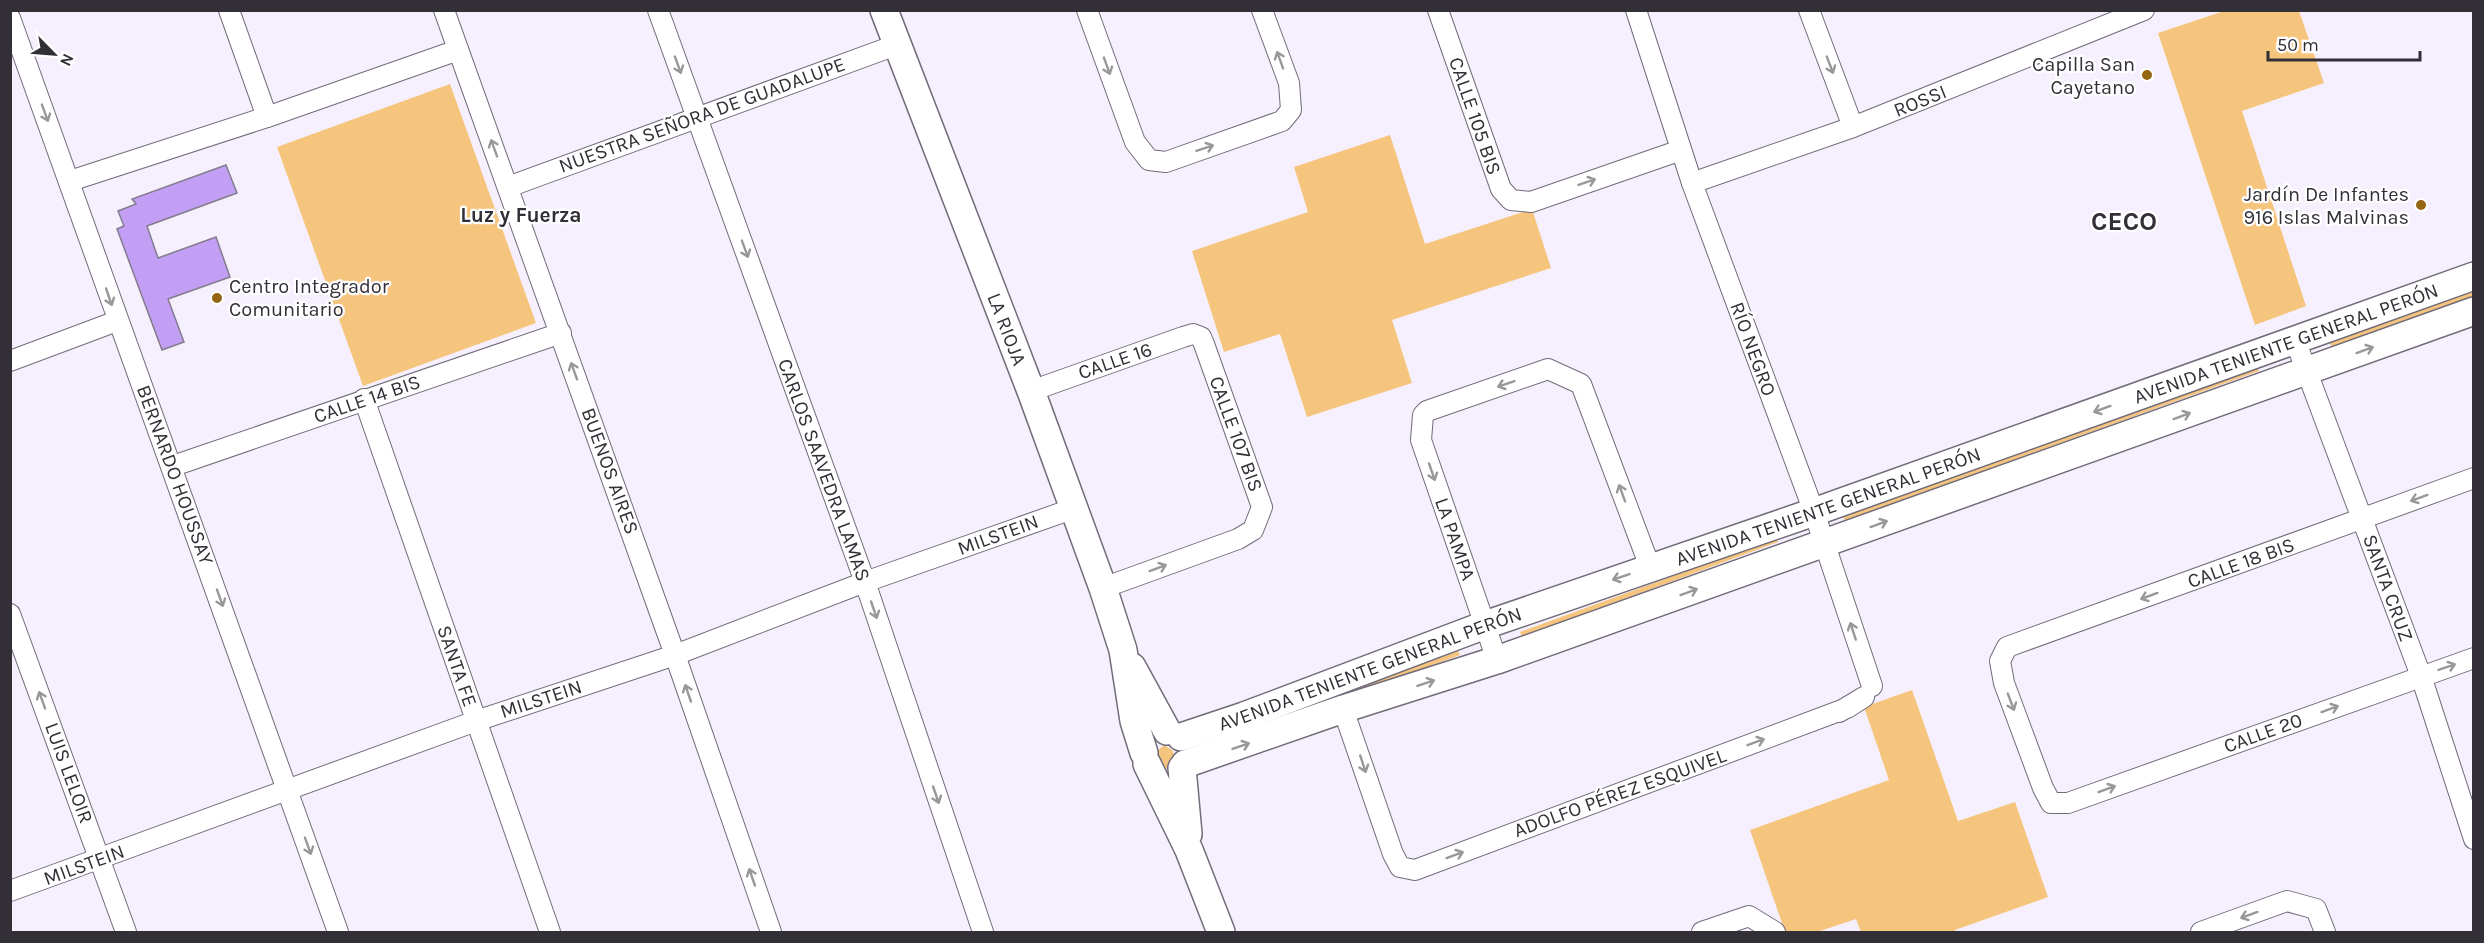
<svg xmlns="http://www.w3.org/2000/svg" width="2484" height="943" viewBox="0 0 2484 943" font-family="Karla,sans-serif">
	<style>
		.green { fill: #f6c57d }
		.building { fill: #c39ef5; stroke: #827c8b; stroke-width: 1.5 }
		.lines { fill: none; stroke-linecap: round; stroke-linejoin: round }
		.minor-casing { stroke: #716b7a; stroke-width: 22 }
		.secondary-casing { stroke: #716b7a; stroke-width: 30 }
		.minor { stroke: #fff; stroke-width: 20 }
		.secondary { stroke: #fff; stroke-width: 27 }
		.oneway { stroke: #98979a }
		.poi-dot { fill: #936612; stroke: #fff; stroke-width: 2 }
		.labels { text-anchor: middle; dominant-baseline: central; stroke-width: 4.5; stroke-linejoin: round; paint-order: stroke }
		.poi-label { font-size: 20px; fill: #322f36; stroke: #fff; text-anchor: end }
		.street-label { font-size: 20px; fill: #322f36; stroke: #fff }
		.neighbourhood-label { font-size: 21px; font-weight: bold; fill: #322f36; stroke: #fff }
		.district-label { font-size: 26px; font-weight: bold; fill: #322f36; stroke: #fff }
	</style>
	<rect width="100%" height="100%" fill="#f6f0fe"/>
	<!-- green -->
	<g class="green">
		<polygon points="2224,11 2299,11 2324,83 2242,111 2306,306 2255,325 2158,33"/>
		<polygon points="450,84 536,323 363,386 277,147"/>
		<polygon points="1390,135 1425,244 1532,209 1551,268 1392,320 1412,383 1307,417 1280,334 1224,352 1192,251 1308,212 1294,167"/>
		<polygon points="2473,290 2473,296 2332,347 2330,343"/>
		<polygon points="2258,367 2259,371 1845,521 1843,516"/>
		<polygon points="1777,538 1778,542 1522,637 1520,632"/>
		<polygon points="1458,651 1460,655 1203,749 1202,745"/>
		<polygon points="1912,690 1958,821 2015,802 2048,897 1955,930 1955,932 1861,932 1856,919 1817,932 1785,932 1750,830 1889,780 1864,707"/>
		<polygon points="1164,745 1172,750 1176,758 1169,769 1159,768 1156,752"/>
	</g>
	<!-- building -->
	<polygon class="building" points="226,165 237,193 147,226 158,258 216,237 230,277 168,299 184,342 162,350 117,229 124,226 118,211 136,204 132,199"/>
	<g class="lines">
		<!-- minor casing -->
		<g class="minor-casing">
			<g id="minor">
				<polyline points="229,10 267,117"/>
				<polyline points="444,10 675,655 771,932"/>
				<polyline points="658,10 865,582 983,932"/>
				<polyline points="1087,10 1135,142 1149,160 1166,162 1282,121 1291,110 1289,83 1262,10"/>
				<polyline points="1438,10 1501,189 1511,200 1531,202 1681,150"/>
				<polyline points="1636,10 1692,183 1814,512 1872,686"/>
				<polyline points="1809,10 1853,127"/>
				<polyline points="10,18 338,932"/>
				<polyline points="70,181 267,117 458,50"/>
				<polyline points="1692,183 1853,127 2144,10"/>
				<polyline points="508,187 896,45"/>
				<polyline points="2295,340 2421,676 2474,839"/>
				<polyline points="10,361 117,321"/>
				<polyline points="1031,391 1183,337 1193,334 1201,337 1204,344 1262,507 1253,530 1238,539 1103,588"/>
				<polyline points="364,399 550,932"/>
				<polyline points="173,466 561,333"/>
				<polyline points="2474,478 2007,647 2000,661 2004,683 2043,788 2051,803 2068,803 2474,658"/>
				<polyline points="10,614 126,932"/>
				<polyline points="1497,660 1421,440 1423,415 1427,411 1548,369 1581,384 1650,567"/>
				<polyline points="1343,709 1393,854 1400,867 1415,870 1847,708 1864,697 1839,712"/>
				<polyline points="10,891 476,721 675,655 865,582 1072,509"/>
				<polyline points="1702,932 1749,916 1775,932"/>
				<polyline points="2201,932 2287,901 2316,909 2325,932"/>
			</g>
		</g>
		<!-- secondary casing -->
		<g class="secondary-casing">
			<g id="secondary">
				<path id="s1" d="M884 10 1031 391 1103 588 1123 650 1134 721 1144 753"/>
				<polyline points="1132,667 1167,731"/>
				<path id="s2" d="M1181 737 1244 716 1485 625 1814 512 2474 276"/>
				<polyline points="1147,764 1189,850 1221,932"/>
				<polyline points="1185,764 1343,709 1497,660 2474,311"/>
				<polyline points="1182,768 1188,834"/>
			</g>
		</g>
		<!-- minor -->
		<use href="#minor" class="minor"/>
		<!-- secondary -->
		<use href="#secondary" class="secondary"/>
	</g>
	<!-- one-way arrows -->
	<defs><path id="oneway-shaft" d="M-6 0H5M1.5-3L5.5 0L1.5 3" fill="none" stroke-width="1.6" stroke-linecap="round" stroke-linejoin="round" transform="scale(1.5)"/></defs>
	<g class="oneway">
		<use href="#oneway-shaft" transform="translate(1280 60) rotate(-110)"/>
		<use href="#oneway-shaft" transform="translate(678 65) rotate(70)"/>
		<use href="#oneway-shaft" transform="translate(1830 65) rotate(69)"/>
		<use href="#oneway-shaft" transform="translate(1107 66) rotate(70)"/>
		<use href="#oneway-shaft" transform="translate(45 113) rotate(70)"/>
		<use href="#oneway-shaft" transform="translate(494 148) rotate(-110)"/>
		<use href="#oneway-shaft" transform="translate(1205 148) rotate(-19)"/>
		<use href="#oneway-shaft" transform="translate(1587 182) rotate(-19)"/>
		<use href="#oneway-shaft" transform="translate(745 249) rotate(70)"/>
		<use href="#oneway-shaft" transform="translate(109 297) rotate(71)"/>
		<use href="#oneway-shaft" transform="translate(2365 350) rotate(-20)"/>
		<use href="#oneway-shaft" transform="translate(574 371) rotate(-110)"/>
		<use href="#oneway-shaft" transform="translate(1506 384) rotate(161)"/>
		<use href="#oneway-shaft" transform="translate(2102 409) rotate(160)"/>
		<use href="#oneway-shaft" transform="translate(2182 416) rotate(-20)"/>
		<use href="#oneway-shaft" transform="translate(1432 472) rotate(71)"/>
		<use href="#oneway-shaft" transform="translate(1622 493) rotate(-110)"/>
		<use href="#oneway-shaft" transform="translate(2419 498) rotate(160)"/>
		<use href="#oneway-shaft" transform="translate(1879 524) rotate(-20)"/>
		<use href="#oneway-shaft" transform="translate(1158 568) rotate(-20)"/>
		<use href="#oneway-shaft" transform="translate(1621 577) rotate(161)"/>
		<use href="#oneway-shaft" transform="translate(1689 592) rotate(-20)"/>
		<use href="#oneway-shaft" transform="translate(2149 596) rotate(160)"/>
		<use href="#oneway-shaft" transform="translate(220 598) rotate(70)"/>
		<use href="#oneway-shaft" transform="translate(874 610) rotate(71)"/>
		<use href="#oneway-shaft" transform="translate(1853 631) rotate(-108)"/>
		<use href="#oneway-shaft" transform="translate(2447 667) rotate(-19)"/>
		<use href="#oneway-shaft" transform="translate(1426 683) rotate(-18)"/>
		<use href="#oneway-shaft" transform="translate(688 693) rotate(-109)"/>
		<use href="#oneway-shaft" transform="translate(42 700) rotate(-110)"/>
		<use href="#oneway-shaft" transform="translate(2011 702) rotate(69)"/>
		<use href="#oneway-shaft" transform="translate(2330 709) rotate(-20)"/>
		<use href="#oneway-shaft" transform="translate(1756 742) rotate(-20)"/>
		<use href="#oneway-shaft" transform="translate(1241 746) rotate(-19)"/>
		<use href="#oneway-shaft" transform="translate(1363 764) rotate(72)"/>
		<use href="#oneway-shaft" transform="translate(2107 789) rotate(-20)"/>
		<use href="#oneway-shaft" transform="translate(936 795) rotate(71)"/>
		<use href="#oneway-shaft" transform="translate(308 846) rotate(70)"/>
		<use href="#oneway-shaft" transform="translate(1455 855) rotate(-20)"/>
		<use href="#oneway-shaft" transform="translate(752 877) rotate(-109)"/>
		<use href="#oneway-shaft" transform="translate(2249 915) rotate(160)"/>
	</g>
	<!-- markers -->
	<g class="poi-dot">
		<circle cx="2147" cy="75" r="6"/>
		<circle cx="2421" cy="205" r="6"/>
		<circle cx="217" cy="298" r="6"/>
	</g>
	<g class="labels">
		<!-- poi labels -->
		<g class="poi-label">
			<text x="2135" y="64">Capilla San<tspan x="2135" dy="23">Cayetano</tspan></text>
			<text x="2409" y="194">Jardín De Infantes<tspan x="2409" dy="23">916 Islas Malvinas</tspan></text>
			<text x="229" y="286" text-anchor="start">Centro Integrador<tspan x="229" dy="23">Comunitario</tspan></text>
		</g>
		<!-- street labels -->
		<g class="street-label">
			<text transform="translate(1920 101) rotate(-22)">ROSSI</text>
			<text transform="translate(702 115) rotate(-20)">NUESTRA SEÑORA DE GUADALUPE</text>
			<text transform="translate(1475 116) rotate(71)">CALLE 105 BIS</text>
			<text stroke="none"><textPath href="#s1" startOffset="342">LA RIOJA</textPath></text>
			<text stroke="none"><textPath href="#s2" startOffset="1173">AVENIDA TENIENTE GENERAL PERÓN</textPath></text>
			<text transform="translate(1753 349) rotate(70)">RÍO NEGRO</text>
			<text transform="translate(1115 361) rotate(-19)">CALLE 16</text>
			<text transform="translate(367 399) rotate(-19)">CALLE 14 BIS</text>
			<text transform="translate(1236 434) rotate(70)">CALLE 107 BIS</text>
			<text transform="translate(824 470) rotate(70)">CARLOS SAAVEDRA LAMAS</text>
			<text transform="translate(610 471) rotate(70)">BUENOS AIRES</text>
			<text transform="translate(175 475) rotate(70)">BERNARDO HOUSSAY</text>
			<text stroke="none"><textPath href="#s2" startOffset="687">AVENIDA TENIENTE GENERAL PERÓN</textPath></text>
			<text transform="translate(998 535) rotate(-20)">MILSTEIN</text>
			<text transform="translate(1455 539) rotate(71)">LA PAMPA</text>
			<text transform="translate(2241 563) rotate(-20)">CALLE 18 BIS</text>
			<text transform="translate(2388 588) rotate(70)">SANTA CRUZ</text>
			<text transform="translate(457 666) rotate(71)">SANTA FE</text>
			<text stroke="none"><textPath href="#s2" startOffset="201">AVENIDA TENIENTE GENERAL PERÓN</textPath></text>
			<text transform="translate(541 699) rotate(-18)">MILSTEIN</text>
			<text transform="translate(2263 733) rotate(-20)">CALLE 20</text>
			<text transform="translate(69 773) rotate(70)">LUIS LELOIR</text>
			<text transform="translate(1620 793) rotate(-20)">ADOLFO PÉREZ ESQUIVEL</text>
			<text transform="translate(84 865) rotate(-20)">MILSTEIN</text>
		</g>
		<!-- neighbourhood labels -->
		<g class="neighbourhood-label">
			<text x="521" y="215">Luz y Fuerza</text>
		</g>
		<!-- district labels -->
		<g class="district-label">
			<text x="2124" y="221">CECO</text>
		</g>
	</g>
	<!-- border -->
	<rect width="2484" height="943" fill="none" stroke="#322f36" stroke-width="24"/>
	<!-- north arrow -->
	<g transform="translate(54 54) rotate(115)" stroke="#ffffff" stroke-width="4.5" paint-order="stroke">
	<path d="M0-4.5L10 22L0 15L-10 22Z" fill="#322f36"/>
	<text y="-9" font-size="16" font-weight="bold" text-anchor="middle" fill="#322f36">N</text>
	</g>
	<!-- scale -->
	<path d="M2268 51v9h152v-9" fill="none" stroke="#322f36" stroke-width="3"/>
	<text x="2277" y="51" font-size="18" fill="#322f36" stroke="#ffffff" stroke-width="4.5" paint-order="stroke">50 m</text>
</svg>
